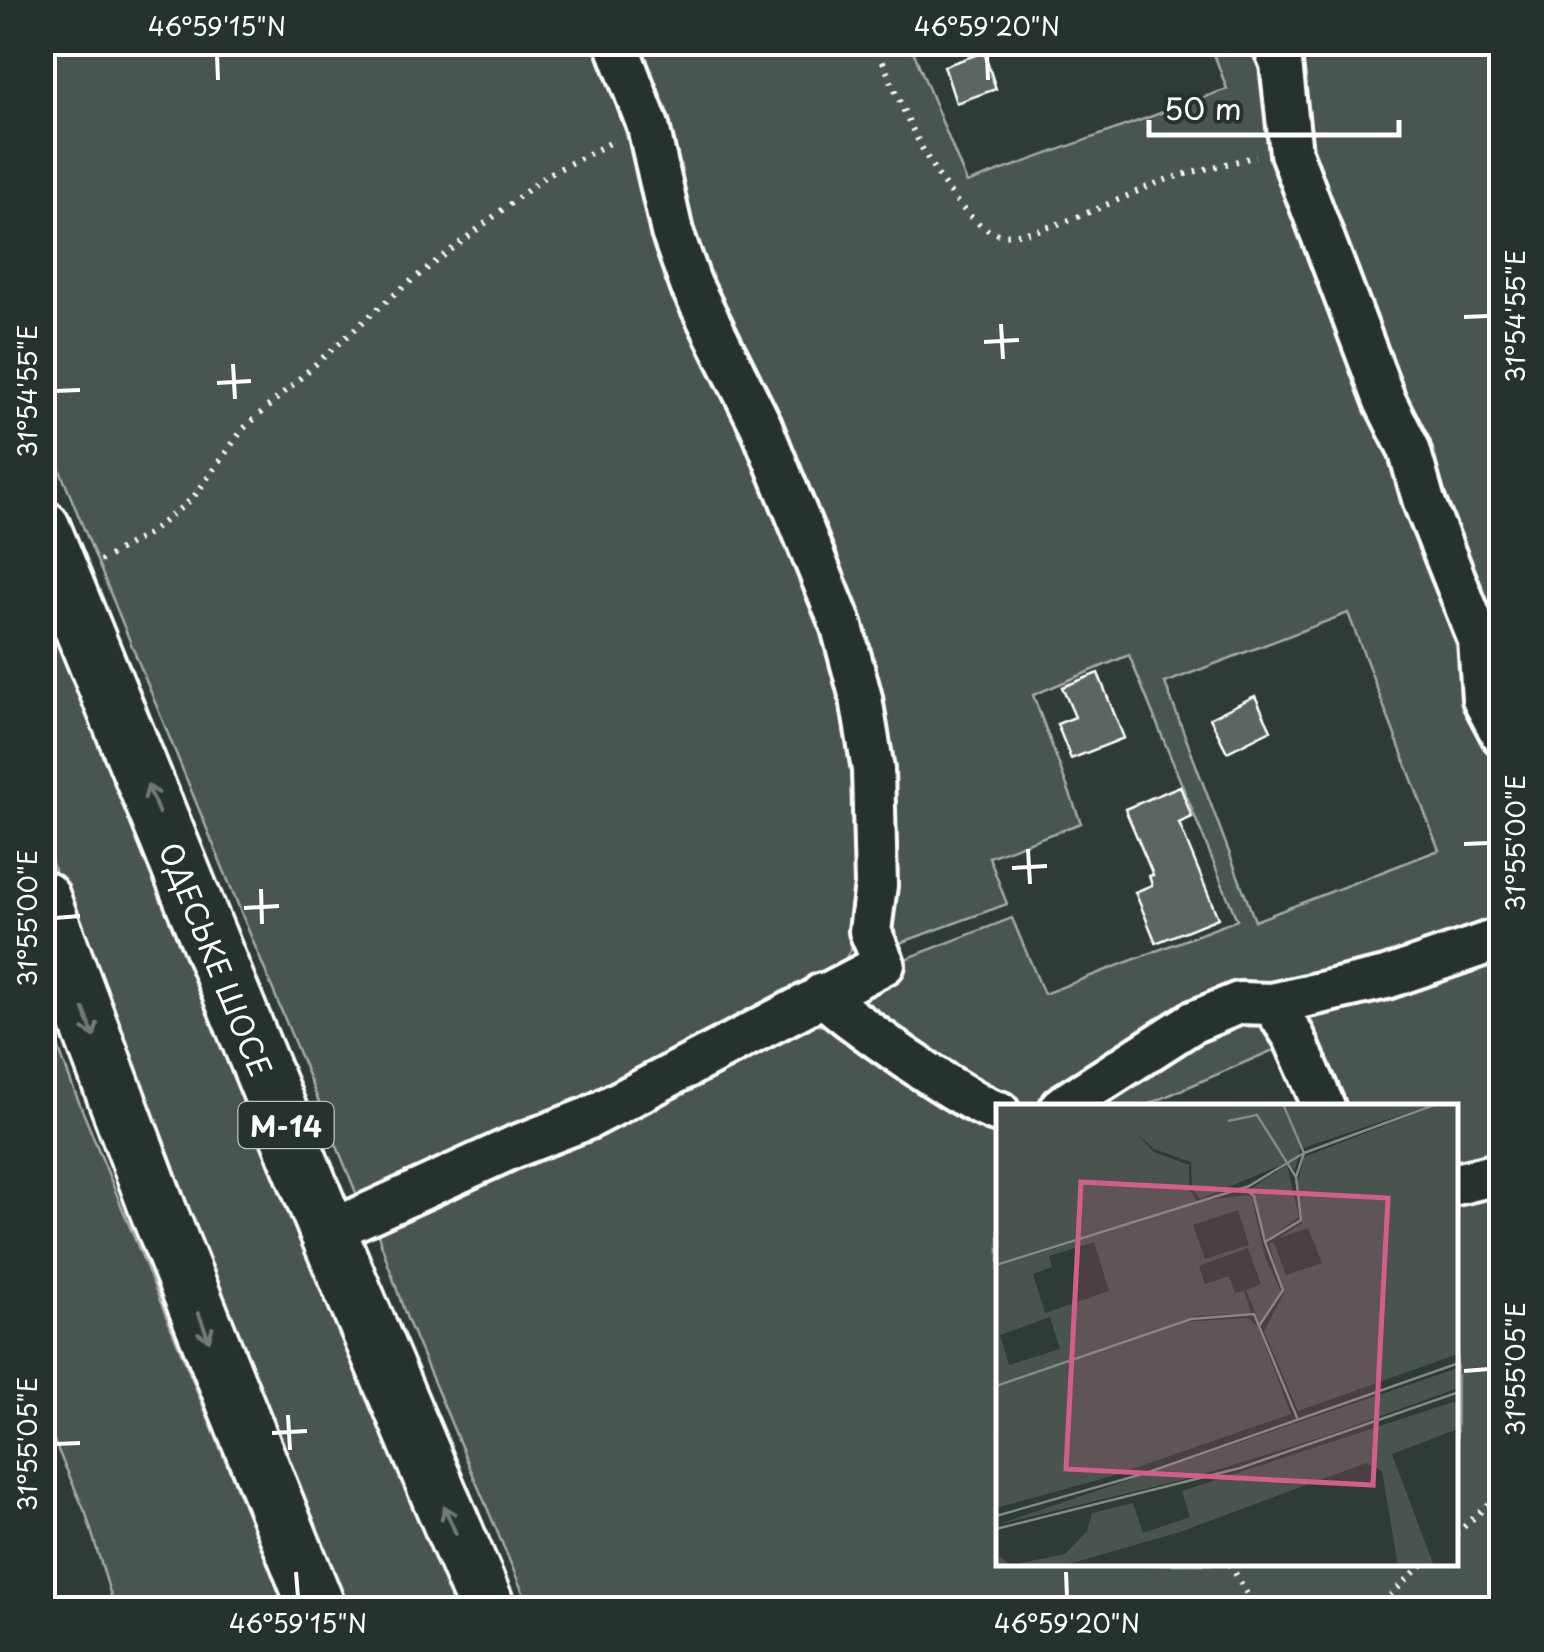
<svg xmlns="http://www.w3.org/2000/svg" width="1544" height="1652" viewBox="0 0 1544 1652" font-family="'Playpen Sans',sans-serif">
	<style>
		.green { fill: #4a544f; stroke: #a4aaa7; stroke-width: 2.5; fill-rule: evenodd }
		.building { fill: #5b6661; stroke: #fff; stroke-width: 2.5 }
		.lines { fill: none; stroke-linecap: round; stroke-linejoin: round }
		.minor-casing { stroke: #fff; stroke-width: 48 }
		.highway-casing { stroke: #fff; stroke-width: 62 }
		.path { stroke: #fff; stroke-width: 6; stroke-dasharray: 2.5 8; stroke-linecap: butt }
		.minor { stroke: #26332d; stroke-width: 40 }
		.highway { stroke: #26332d; stroke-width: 55 }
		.oneway { stroke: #727a76 }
		.ticks { fill: none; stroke: #fff; stroke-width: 4 }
		.labels { text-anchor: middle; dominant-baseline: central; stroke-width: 8; stroke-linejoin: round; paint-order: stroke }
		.shield { fill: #26332d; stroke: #bec2c0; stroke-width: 2.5 }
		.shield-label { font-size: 28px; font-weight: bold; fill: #fff }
		.street-label { font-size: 30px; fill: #fff; stroke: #26332d }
		.inset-road { fill: none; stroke: #828986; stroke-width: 2.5 }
		.view { fill: #d45d8c; fill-opacity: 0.15; stroke: #d45d8c; stroke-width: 5 }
		.inset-edge { fill: none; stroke: #fff; stroke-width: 5 }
		.neatline { fill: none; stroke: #fff; stroke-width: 4 }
		.ticks-label { font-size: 25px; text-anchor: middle; fill: #fff }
	</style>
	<rect width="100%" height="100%" fill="#2f3b35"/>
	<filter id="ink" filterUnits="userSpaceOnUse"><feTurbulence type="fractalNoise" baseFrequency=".01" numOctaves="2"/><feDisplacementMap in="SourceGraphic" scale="20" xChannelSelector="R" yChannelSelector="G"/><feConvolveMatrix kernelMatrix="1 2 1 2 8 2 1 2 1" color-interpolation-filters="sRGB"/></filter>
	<g filter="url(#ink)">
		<!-- green -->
		<g class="green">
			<polygon points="42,43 610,43 866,753 862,932 844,961 814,991 365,1204 357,1195 43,429"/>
			<path d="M623 43H910L967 183 1227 89 1210 43H1268L1501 750V931L1315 987 1053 1103 1010 1105 831 1000 879 969 1012 918 1044 994 1237 920 1129 655 1033 695 1081 823 989 857 1007 904 889 947 873 736 705 299ZM1348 613 1439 850 1255 921 1165 683Z"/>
			<polygon points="1279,43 1501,43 1502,597 1476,627 1358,322"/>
			<polygon points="42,608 457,1609 344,1609 184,1221 43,839"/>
			<polygon points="1501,948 1501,1166 1457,1175 1456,1107 1335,1107 1283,1010"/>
			<polygon points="42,1002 72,1085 286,1609 115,1609 86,1514 43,1416"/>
			<polygon points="1243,1019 1263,1025 1285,1045 1142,1107 1076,1107 1154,1056"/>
			<polygon points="816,1025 846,1028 999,1121 999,1564 1456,1564 1457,1191 1501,1181 1501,1609 530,1609 407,1319 376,1229 794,1026"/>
		</g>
		<!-- building -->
		<g class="building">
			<polygon points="984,52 996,89 956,103 944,66"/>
			<polygon points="1098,673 1124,738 1071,759 1057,724 1075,717 1062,687"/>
			<polygon points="1255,696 1271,730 1227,752 1210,718"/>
			<polygon points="1180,786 1192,817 1179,823 1218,918 1156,943 1135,892 1152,885 1149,876 1153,875 1125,809"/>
		</g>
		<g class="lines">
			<!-- minor casing -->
			<g class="minor-casing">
				<g id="minor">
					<polyline points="1272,42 1281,63 1291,153 1385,401 1409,449 1424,502 1479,640 1483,699 1502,735"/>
					<path d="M822 994C843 1017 972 1107 999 1112"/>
					<polyline points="1272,1004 1386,978 1502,938"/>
					<polyline points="1061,1107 1193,1022 1239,1003 1272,1004 1294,1037 1324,1107"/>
					<polyline points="1456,1184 1502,1173"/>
					<polyline points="328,1232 514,1147 589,1118 884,964 870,931 876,885 873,770 861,698 842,627 761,426 691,285 672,232 648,126 616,42"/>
				</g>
			</g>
			<!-- highway casing -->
			<g class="highway-casing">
				<g id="highway">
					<path id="s1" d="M42 528 328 1232 488 1610"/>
					<polyline points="42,899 160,1215 318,1610"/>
				</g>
			</g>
			<!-- path -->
			<g class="path">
				<path d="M875 42C898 98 935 197 988 230 1025 252 1134 188 1175 177 1202 169 1229 164 1256 156"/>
				<polyline points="100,561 148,534 193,498 243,429 392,296 547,175 616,140"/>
				<polyline points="1456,1534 1502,1492"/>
				<polyline points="1230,1564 1256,1610"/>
				<polyline points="1375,1610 1423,1564"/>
			</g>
			<!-- minor -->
			<use href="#minor" class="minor"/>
			<!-- highway -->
			<use href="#highway" class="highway"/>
		</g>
		<!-- one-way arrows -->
		<defs><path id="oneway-shaft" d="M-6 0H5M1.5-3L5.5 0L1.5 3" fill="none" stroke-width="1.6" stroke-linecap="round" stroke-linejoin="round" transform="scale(2.5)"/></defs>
		<g class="oneway">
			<use href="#oneway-shaft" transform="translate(153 799) rotate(-112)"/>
			<use href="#oneway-shaft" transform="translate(89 1023) rotate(69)"/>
			<use href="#oneway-shaft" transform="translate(204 1327) rotate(69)"/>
			<use href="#oneway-shaft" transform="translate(450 1520) rotate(-113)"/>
		</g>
	</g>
	<!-- ticks -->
	<path class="ticks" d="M217 55 218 80M987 55 988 80M1464 317 1489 316M1001 324 1003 359M984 342 1019 340M233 364 235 399M217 383 251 381M55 391 80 390M1464 844 1489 843M1028 849 1030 884M1012 868 1047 866M261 889 262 924M244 908 279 906M55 918 80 916M1464 1371 1489 1369M288 1415 290 1450M272 1433 307 1431M55 1444 80 1443M296 1572 298 1597M1066 1572 1067 1597"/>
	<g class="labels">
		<!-- shield labels -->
		<rect class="shield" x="238.5" y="1102" width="95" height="46" rx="8"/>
		<g class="shield-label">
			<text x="286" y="1125">М-14</text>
		</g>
		<!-- street labels -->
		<g class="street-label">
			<text stroke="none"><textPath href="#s1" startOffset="465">ОДЕСЬКЕ ШОСЕ</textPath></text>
		</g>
	</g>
	<!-- overview -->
	<g transform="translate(996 1104)">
		<rect width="462" height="462" fill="#2f3b35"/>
		<path d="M0 0H438L304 45 299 66 290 59 204 95 196 85 195 58 158 45 140 29 158 48 193 61V85L201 97 255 91 269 153 285 188 264 220 250 186 265 180 252 144 203 162 209 180 233 172 239 189 248 187 255 209 200 212 0 281V162L77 139 0 160ZM242 106 253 141 209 155 197 121ZM98 138 113 187 49 209 37 170 56 163 53 152ZM54 213 64 245 13 261 4 231ZM444 0H462V250L302 307 268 227 288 189 273 140 306 119 301 81 308 53ZM312 124 326 159 290 171 277 136ZM291 61 303 113 270 137 253 86ZM252 214 262 223 295 310 116 372 0 404V283L185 218ZM462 264V284L330 332 198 373 0 421ZM457 298 462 300V325L396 350 438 462H402L386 367 370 359 184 428 66 462H0L4 453 15 461 69 450 91 427 96 409 137 399 147 429 194 413 186 387Z" fill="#4a544f" fill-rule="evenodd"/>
		<path class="inset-road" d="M232 17 261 11 300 73M247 84 258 92 269 138M0 161 253 82 308 49 441 0M263 222 287 186 269 138 305 116 300 73 308 49 287 0M0 282 195 215 258 210 302 316M0 412 150 369 463 259M0 425 244 364 463 288"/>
		<path class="view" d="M85 78 392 94 377 381 70 365Z"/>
		<rect width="462" height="462" class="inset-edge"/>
	</g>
	<!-- margin -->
	<rect width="1544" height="1652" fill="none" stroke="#26332d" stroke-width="110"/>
	<!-- scale -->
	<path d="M1149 120v15h250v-15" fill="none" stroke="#ffffff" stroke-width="5"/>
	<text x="1164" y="120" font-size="30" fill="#ffffff" stroke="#26332d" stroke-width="8" paint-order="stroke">50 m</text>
	<rect x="55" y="55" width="1434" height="1542" class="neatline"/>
	<g class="ticks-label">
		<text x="217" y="36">46°59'15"N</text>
		<text x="987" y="36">46°59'20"N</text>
		<text transform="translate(1516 316) rotate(-90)" y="9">31°54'55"E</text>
		<text transform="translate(28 391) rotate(-90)" y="9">31°54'55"E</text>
		<text transform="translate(1516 843) rotate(-90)" y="9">31°55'00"E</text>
		<text transform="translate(28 918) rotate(-90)" y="9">31°55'00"E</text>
		<text transform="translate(1516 1369) rotate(-90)" y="9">31°55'05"E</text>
		<text transform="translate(28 1444) rotate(-90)" y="9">31°55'05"E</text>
		<text x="298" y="1633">46°59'15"N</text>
		<text x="1067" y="1633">46°59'20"N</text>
	</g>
</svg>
